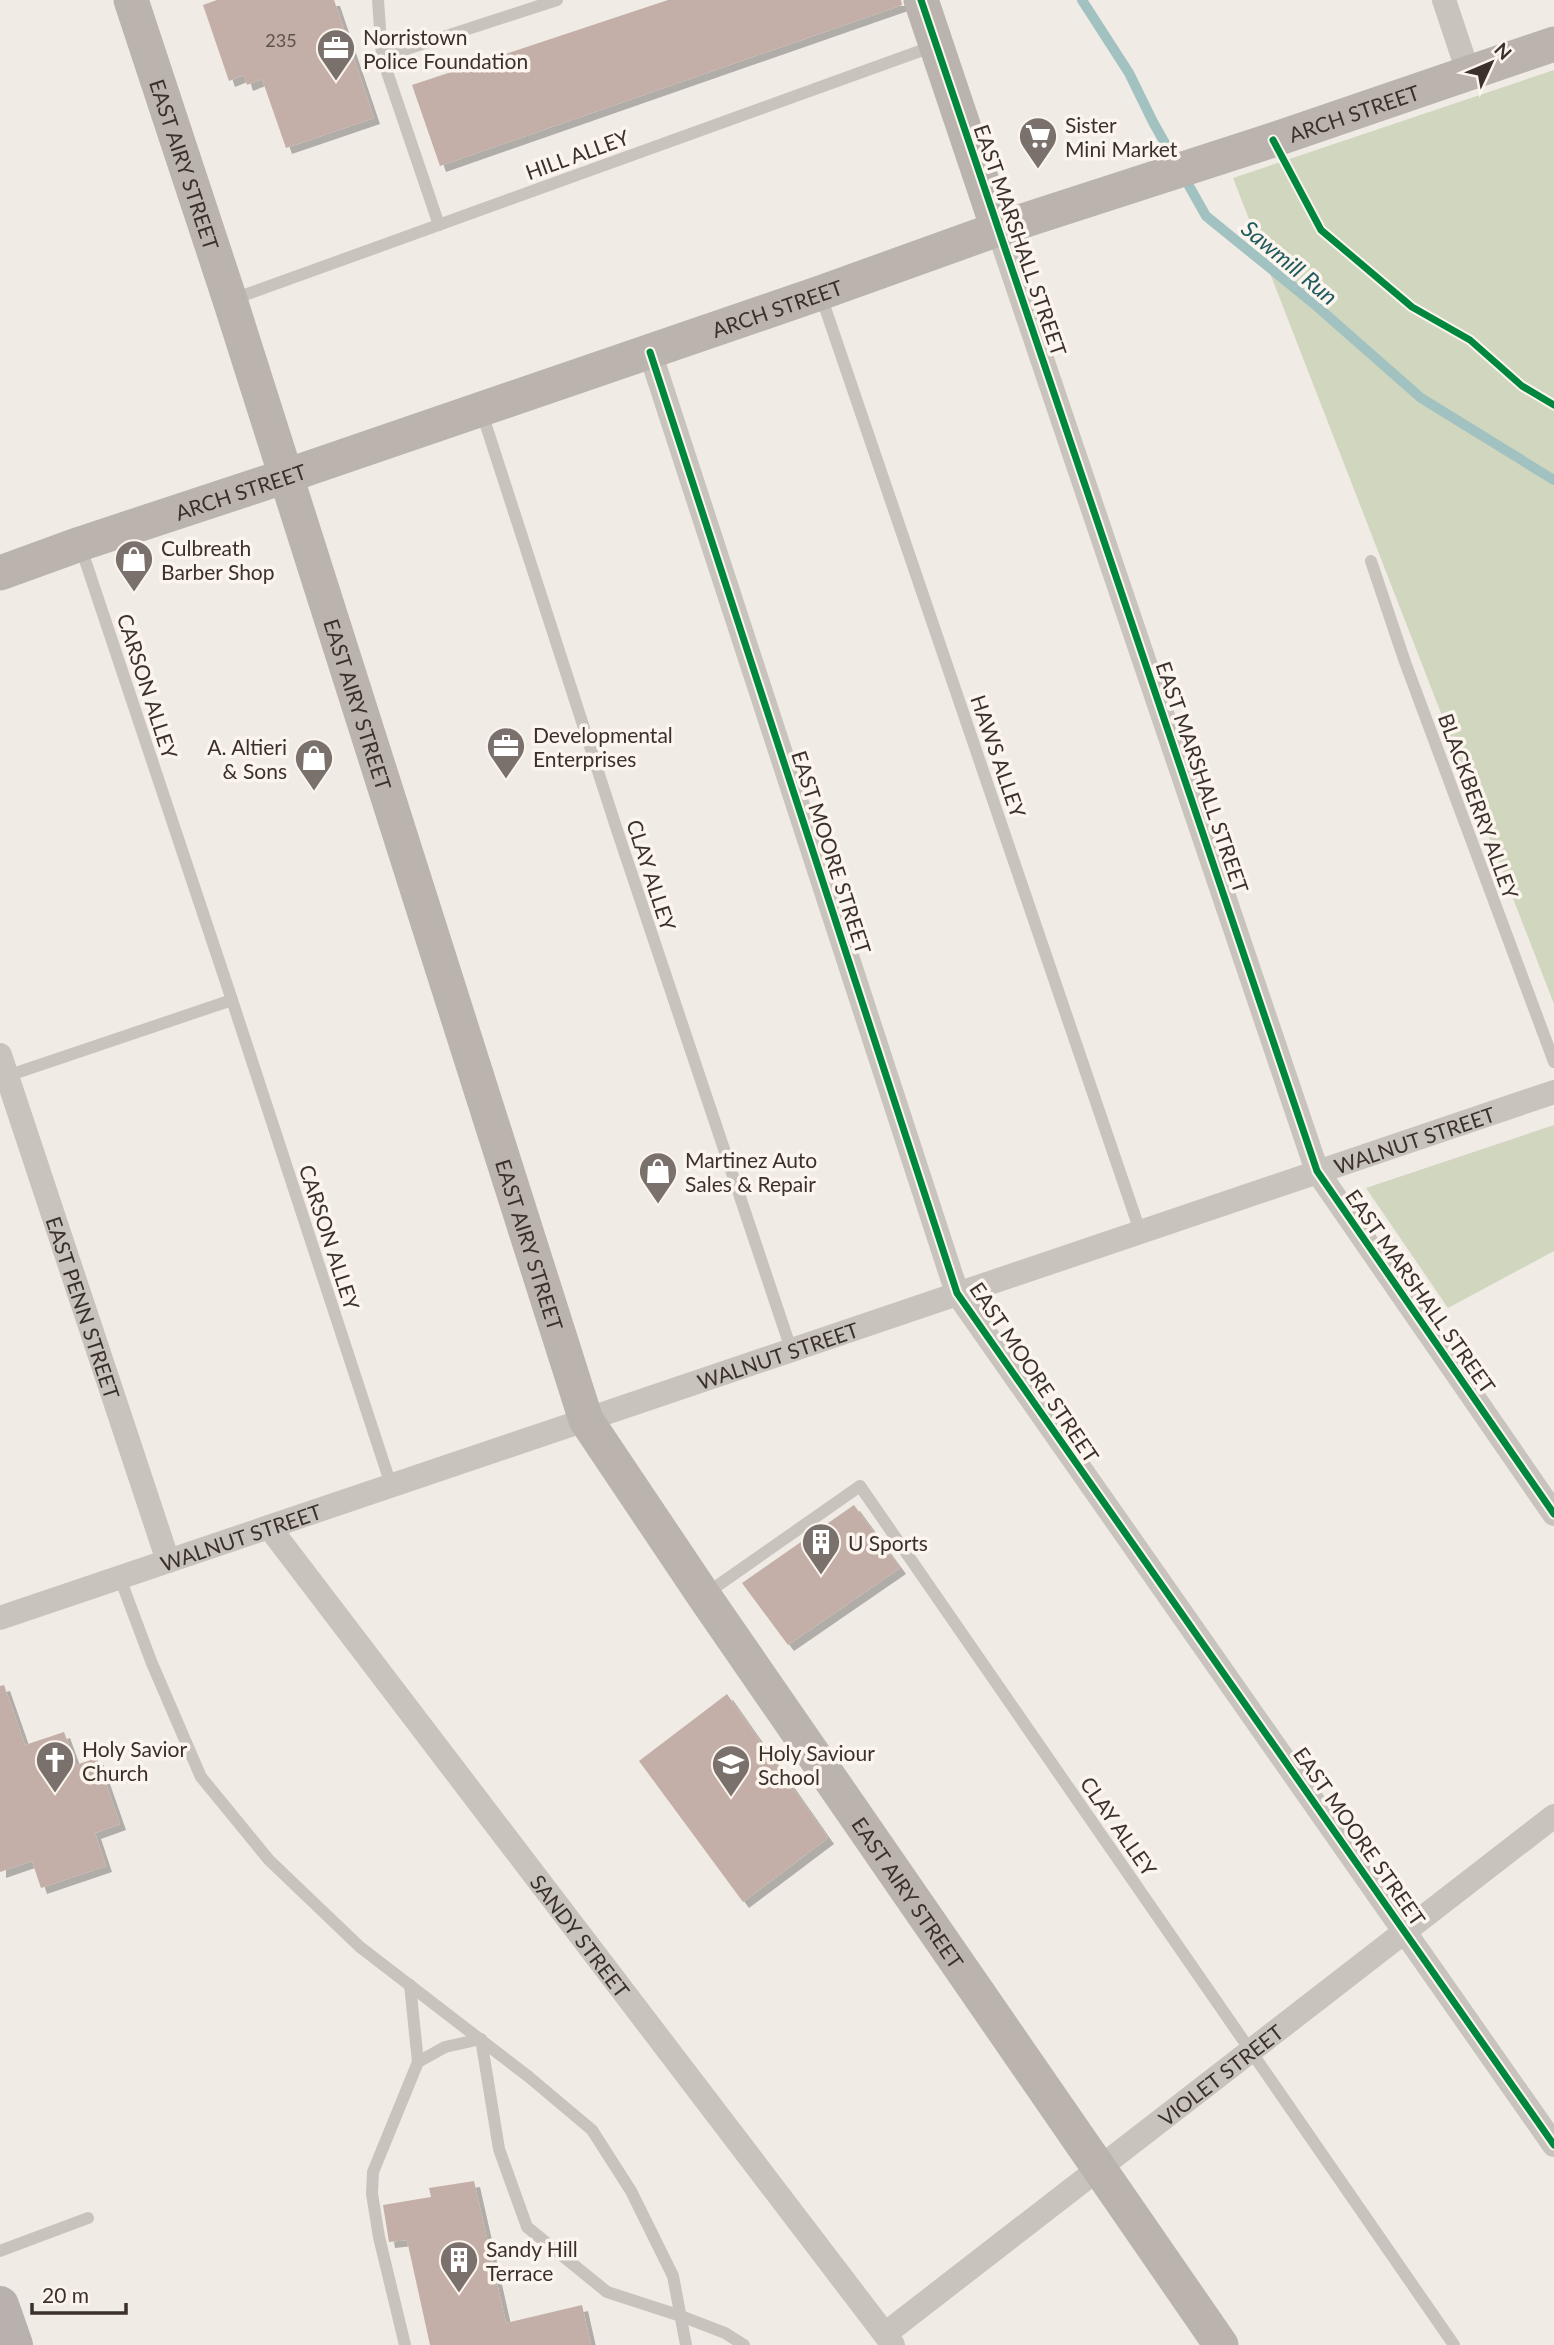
<svg xmlns="http://www.w3.org/2000/svg" width="1554" height="2345" viewBox="0 0 1554 2345" font-family="Lato,sans-serif">
	<style>
		.green { fill: #d1d6bf }
		.lines { fill: none; stroke-linecap: round; stroke-linejoin: round }
		.stream { stroke: #a1c2c1; stroke-width: 10 }
		.building { fill: #c3afa7; filter: url(#shadow) }
		.lane { stroke: #c9c3be; stroke-width: 12 }
		.street { stroke: #c9c3be; stroke-width: 24 }
		.secondary { stroke: #bab3ae; stroke-width: 35 }
		.primary { stroke: #b8b1ad; stroke-width: 38 }
		.cycleway-casing { stroke: #fbf5ee; stroke-width: 11 }
		.cycleway { stroke: #00873e; stroke-width: 7 }
		.labels { text-anchor: middle; dominant-baseline: central; stroke-width: 7; stroke-linejoin: round; paint-order: stroke }
		.number-label { font-size: 18px; fill: #5d504a }
		.poi-label { font-size: 21px; fill: #3b302b; stroke: #fbf5ee; text-anchor: start }
		.street-label { font-size: 21px; fill: #3b302b; stroke: #fbf5ee }
		.water-label { font-size: 23px; font-style: italic; fill: #1f5a5e; stroke: #fbf5ee }
	</style>
	<defs>
		<filter id="shadow"><feDropShadow dx="6" dy="6" stdDeviation="0" flood-color="#0004"/></filter>
	</defs>
	<rect width="100%" height="100%" fill="#f0ebe5"/>
	<!-- green -->
	<g class="green">
		<polygon points="1554,70 1554,1004 1233,178"/>
		<polygon points="1554,1125 1554,1251 1448,1308 1366,1188"/>
	</g>
	<g class="lines">
		<!-- stream -->
		<polyline class="stream" points="1082,0 1129,73 1153,122 1206,216 1313,303 1421,398 1554,480"/>
	</g>
	<!-- building -->
	<g class="building">
		<polygon points="217,0 334,0 374,118 286,148 262,79 247,85 244,75 229,81 203,5"/>
		<polygon points="668,0 901,0 902,5 440,166 412,85"/>
		<polygon points="854,1505 900,1568 788,1645 742,1583"/>
		<polygon points="4,1685 25,1745 64,1732 76,1765 97,1758 120,1824 95,1833 106,1866 41,1888 32,1861 0,1872 0,1686"/>
		<polygon points="727,1694 828,1838 743,1902 639,1761"/>
		<polygon points="474,2181 506,2323 582,2305 591,2345 430,2345 407,2240 389,2242 383,2205 431,2197 429,2188"/>
	</g>
	<g class="lines">
		<!-- lane -->
		<g class="lane">
			<polyline points="378,0 382,57 439,225"/>
			<polyline points="382,57 557,0"/>
			<polyline points="820,293 1140,1231"/>
			<polyline points="231,300 934,46"/>
			<polyline points="481,410 618,833 792,1352"/>
			<polyline points="80,545 232,1000"/>
			<polyline points="1371,561 1405,662 1554,1062"/>
			<polyline points="7,1076 232,1000 391,1485"/>
			<polyline points="120,1578 151,1661 201,1777 269,1860 360,1947 529,2077 592,2130 631,2191 673,2276 686,2345"/>
			<polyline points="707,1593 860,1486 1454,2345"/>
			<polyline points="418,2062 445,2047 481,2039 499,2149 527,2227 607,2292 681,2316 725,2333 744,2345"/>
			<polyline points="0,2251 88,2218"/>
			<polyline points="405,2345 379,2237 372,2194 373,2172 418,2062 410,1985"/>
		</g>
		<!-- street -->
		<g class="street">
			<polyline points="1444,0 1468,72"/>
			<polyline points="998,229 1317,1171 1554,1514"/>
			<polyline points="650,352 957,1293 1554,2145"/>
			<path id="s1" d="M0 1055 168 1561"/>
			<path id="s2" d="M269 1527 893 2345"/>
			<path id="s3" d="M0 1618 1554 1092"/>
			<path id="s4" d="M885 2334 1554 1816"/>
		</g>
		<!-- secondary -->
		<g class="secondary">
			<path id="s5" d="M131 0 230 300 586 1420 704 1596 1221 2345"/>
			<polyline points="921,0 998,229"/>
			<path id="s6" d="M0 573 80 544 286 476 820 293 998 229 1273 140 1554 44"/>
		</g>
		<!-- primary -->
		<polyline class="primary" points="0,2305 14,2345"/>
		<!-- cycleway casing -->
		<g class="cycleway-casing">
			<g id="cycleway">
				<polyline points="921,0 1317,1171 1554,1514"/>
				<polyline points="1273,140 1321,230 1412,307 1470,340 1522,386 1554,405"/>
				<polyline points="650,352 957,1293 1554,2145"/>
			</g>
		</g>
		<!-- cycleway -->
		<use href="#cycleway" class="cycleway"/>
	</g>
	<!-- icons -->
	<defs>
		<g id="office-pin" transform="scale(2.0125)"><path d="M0 17L-7.5 6A9.5 9.5 0 1 1 7.5 6Z" fill="#7a716c" stroke="#fbf5ee"/><path d="M-6-3h4V-5.5h4V-3h4V5H-6ZM-1-4.5V-3h2v-1.5ZM-6 0V1H6V0Z" fill="#fff"/></g>
		<g id="supermarket-pin" transform="scale(2.0125)"><path d="M0 17L-7.5 6A9.5 9.5 0 1 1 7.5 6Z" fill="#7a716c" stroke="#fbf5ee"/><path d="M-6-5.5h2.5l.6 2H6L4.5 2H-2.5L-4.4-4H-6ZM-1.5 3.2a1.3 1.3 0 1 0 .1 0ZM3 3.2a1.3 1.3 0 1 0 .1 0Z" fill="#fff"/></g>
		<g id="shop-pin" transform="scale(2.0125)"><path d="M0 17L-7.5 6A9.5 9.5 0 1 1 7.5 6Z" fill="#7a716c" stroke="#fbf5ee"/><path d="M-5-2.5h2.3a2.7 3.5 0 0 1 5.4 0H5L5.5 6h-11ZM-1.5-2.5h3a1.5 2.3 0 0 0-3 0Z" fill="#fff"/></g>
		<g id="building-pin" transform="scale(2.0125)"><path d="M0 17L-7.5 6A9.5 9.5 0 1 1 7.5 6Z" fill="#7a716c" stroke="#fbf5ee"/><path d="M-4-6H4V6H1V3H-1V6H-4ZM-2.5-4.3h1.7v1.8h-1.7ZM.8-4.3h1.7v1.8H.8ZM-2.5-1h1.7V.8h-1.7ZM.8-1h1.7V.8H.8Z" fill="#fff"/></g>
		<g id="church-pin" transform="scale(2.0125)"><path d="M0 17L-7.5 6A9.5 9.5 0 1 1 7.5 6Z" fill="#7a716c" stroke="#fbf5ee"/><path d="M-1.2-6h2.4v3.5h3.3v2.4h-3.3V6h-2.4V-.1h-3.3v-2.4h3.3Z" fill="#fff"/></g>
		<g id="school-pin" transform="scale(2.0125)"><path d="M0 17L-7.5 6A9.5 9.5 0 1 1 7.5 6Z" fill="#7a716c" stroke="#fbf5ee"/><path d="M0-5L7-2L0 1L-7-2ZM-4 1L0 2.5L4 1V4Q0 6-4 4Z" fill="#fff"/></g>
	</defs>
	<g fill-rule="evenodd">
		<use href="#office-pin" x="336" y="48"/>
		<use href="#supermarket-pin" x="1038" y="136"/>
		<use href="#shop-pin" x="134" y="559"/>
		<use href="#office-pin" x="506" y="746"/>
		<use href="#shop-pin" x="314" y="758"/>
		<use href="#shop-pin" x="658" y="1171"/>
		<use href="#building-pin" x="821" y="1542"/>
		<use href="#church-pin" x="55" y="1760"/>
		<use href="#school-pin" x="731" y="1764"/>
		<use href="#building-pin" x="459" y="2260"/>
	</g>
	<g class="labels">
		<!-- number labels -->
		<g class="number-label">
			<text x="281" y="40">235</text>
		</g>
		<!-- poi labels -->
		<g class="poi-label">
			<text x="363" y="36">Norristown<tspan x="363" dy="24">Police Foundation</tspan></text>
			<text x="1065" y="124">Sister<tspan x="1065" dy="24">Mini Market</tspan></text>
			<text x="161" y="547">Culbreath<tspan x="161" dy="24">Barber Shop</tspan></text>
			<text x="533" y="734">Developmental<tspan x="533" dy="24">Enterprises</tspan></text>
			<text x="287" y="746" text-anchor="end">A. Altieri<tspan x="287" dy="24">&amp; Sons</tspan></text>
			<text x="685" y="1159">Martinez Auto<tspan x="685" dy="24">Sales &amp; Repair</tspan></text>
			<text x="848" y="1542">U Sports</text>
			<text x="82" y="1748">Holy Savior<tspan x="82" dy="24">Church</tspan></text>
			<text x="758" y="1752">Holy Saviour<tspan x="758" dy="24">School</tspan></text>
			<text x="486" y="2248">Sandy Hill<tspan x="486" dy="24">Terrace</tspan></text>
		</g>
		<!-- street labels -->
		<g class="street-label">
			<text stroke="none"><textPath href="#s6" startOffset="1430">ARCH STREET</textPath></text>
			<text transform="translate(577 154) rotate(-20)">HILL ALLEY</text>
			<text stroke="none"><textPath href="#s5" startOffset="173">EAST AIRY STREET</textPath></text>
			<text transform="translate(1021 240) rotate(71)">EAST MARSHALL STREET</text>
			<text stroke="none"><textPath href="#s6" startOffset="821">ARCH STREET</textPath></text>
			<text stroke="none"><textPath href="#s6" startOffset="254">ARCH STREET</textPath></text>
			<text transform="translate(148 686) rotate(72)">CARSON ALLEY</text>
			<text stroke="none"><textPath href="#s5" startOffset="740">EAST AIRY STREET</textPath></text>
			<text transform="translate(999 756) rotate(71)">HAWS ALLEY</text>
			<text transform="translate(1203 777) rotate(71)">EAST MARSHALL STREET</text>
			<text transform="translate(1479 806) rotate(70)">BLACKBERRY ALLEY</text>
			<text transform="translate(832 852) rotate(72)">EAST MOORE STREET</text>
			<text transform="translate(652 875) rotate(72)">CLAY ALLEY</text>
			<text stroke="none"><textPath href="#s3" startOffset="1493">WALNUT STREET</textPath></text>
			<text transform="translate(330 1237) rotate(72)">CARSON ALLEY</text>
			<text stroke="none"><textPath href="#s5" startOffset="1307">EAST AIRY STREET</textPath></text>
			<text transform="translate(1421 1291) rotate(55)">EAST MARSHALL STREET</text>
			<text stroke="none"><textPath href="#s1" startOffset="266">EAST PENN STREET</textPath></text>
			<text stroke="none"><textPath href="#s3" startOffset="821">WALNUT STREET</textPath></text>
			<text transform="translate(1035 1372) rotate(56)">EAST MOORE STREET</text>
			<text stroke="none"><textPath href="#s3" startOffset="254">WALNUT STREET</textPath></text>
			<text transform="translate(1119 1826) rotate(55)">CLAY ALLEY</text>
			<text transform="translate(1360 1836) rotate(55)">EAST MOORE STREET</text>
			<text stroke="none"><textPath href="#s5" startOffset="2063">EAST AIRY STREET</textPath></text>
			<text stroke="none"><textPath href="#s2" startOffset="514">SANDY STREET</textPath></text>
			<text stroke="none"><textPath href="#s4" startOffset="424">VIOLET STREET</textPath></text>
		</g>
		<!-- water labels -->
		<g class="water-label">
			<text transform="translate(1290 262) rotate(40)">Sawmill Run</text>
		</g>
	</g>
	<!-- north arrow -->
	<g transform="translate(1491 63) rotate(46)" stroke="#fbf5ee" stroke-width="5" paint-order="stroke">
	<path d="M0-5L12 26L0 18L-12 26Z" fill="#3b302b"/>
	<text y="-10" font-size="19" font-weight="bold" text-anchor="middle" fill="#3b302b">N</text>
	</g>
	<!-- scale -->
	<path d="M32 2303v10h94v-10" fill="none" stroke="#3b302b" stroke-width="3.5"/>
	<text x="42" y="2303" font-size="21" fill="#3b302b" stroke="#fbf5ee" stroke-width="5" paint-order="stroke">20 m</text>
</svg>
